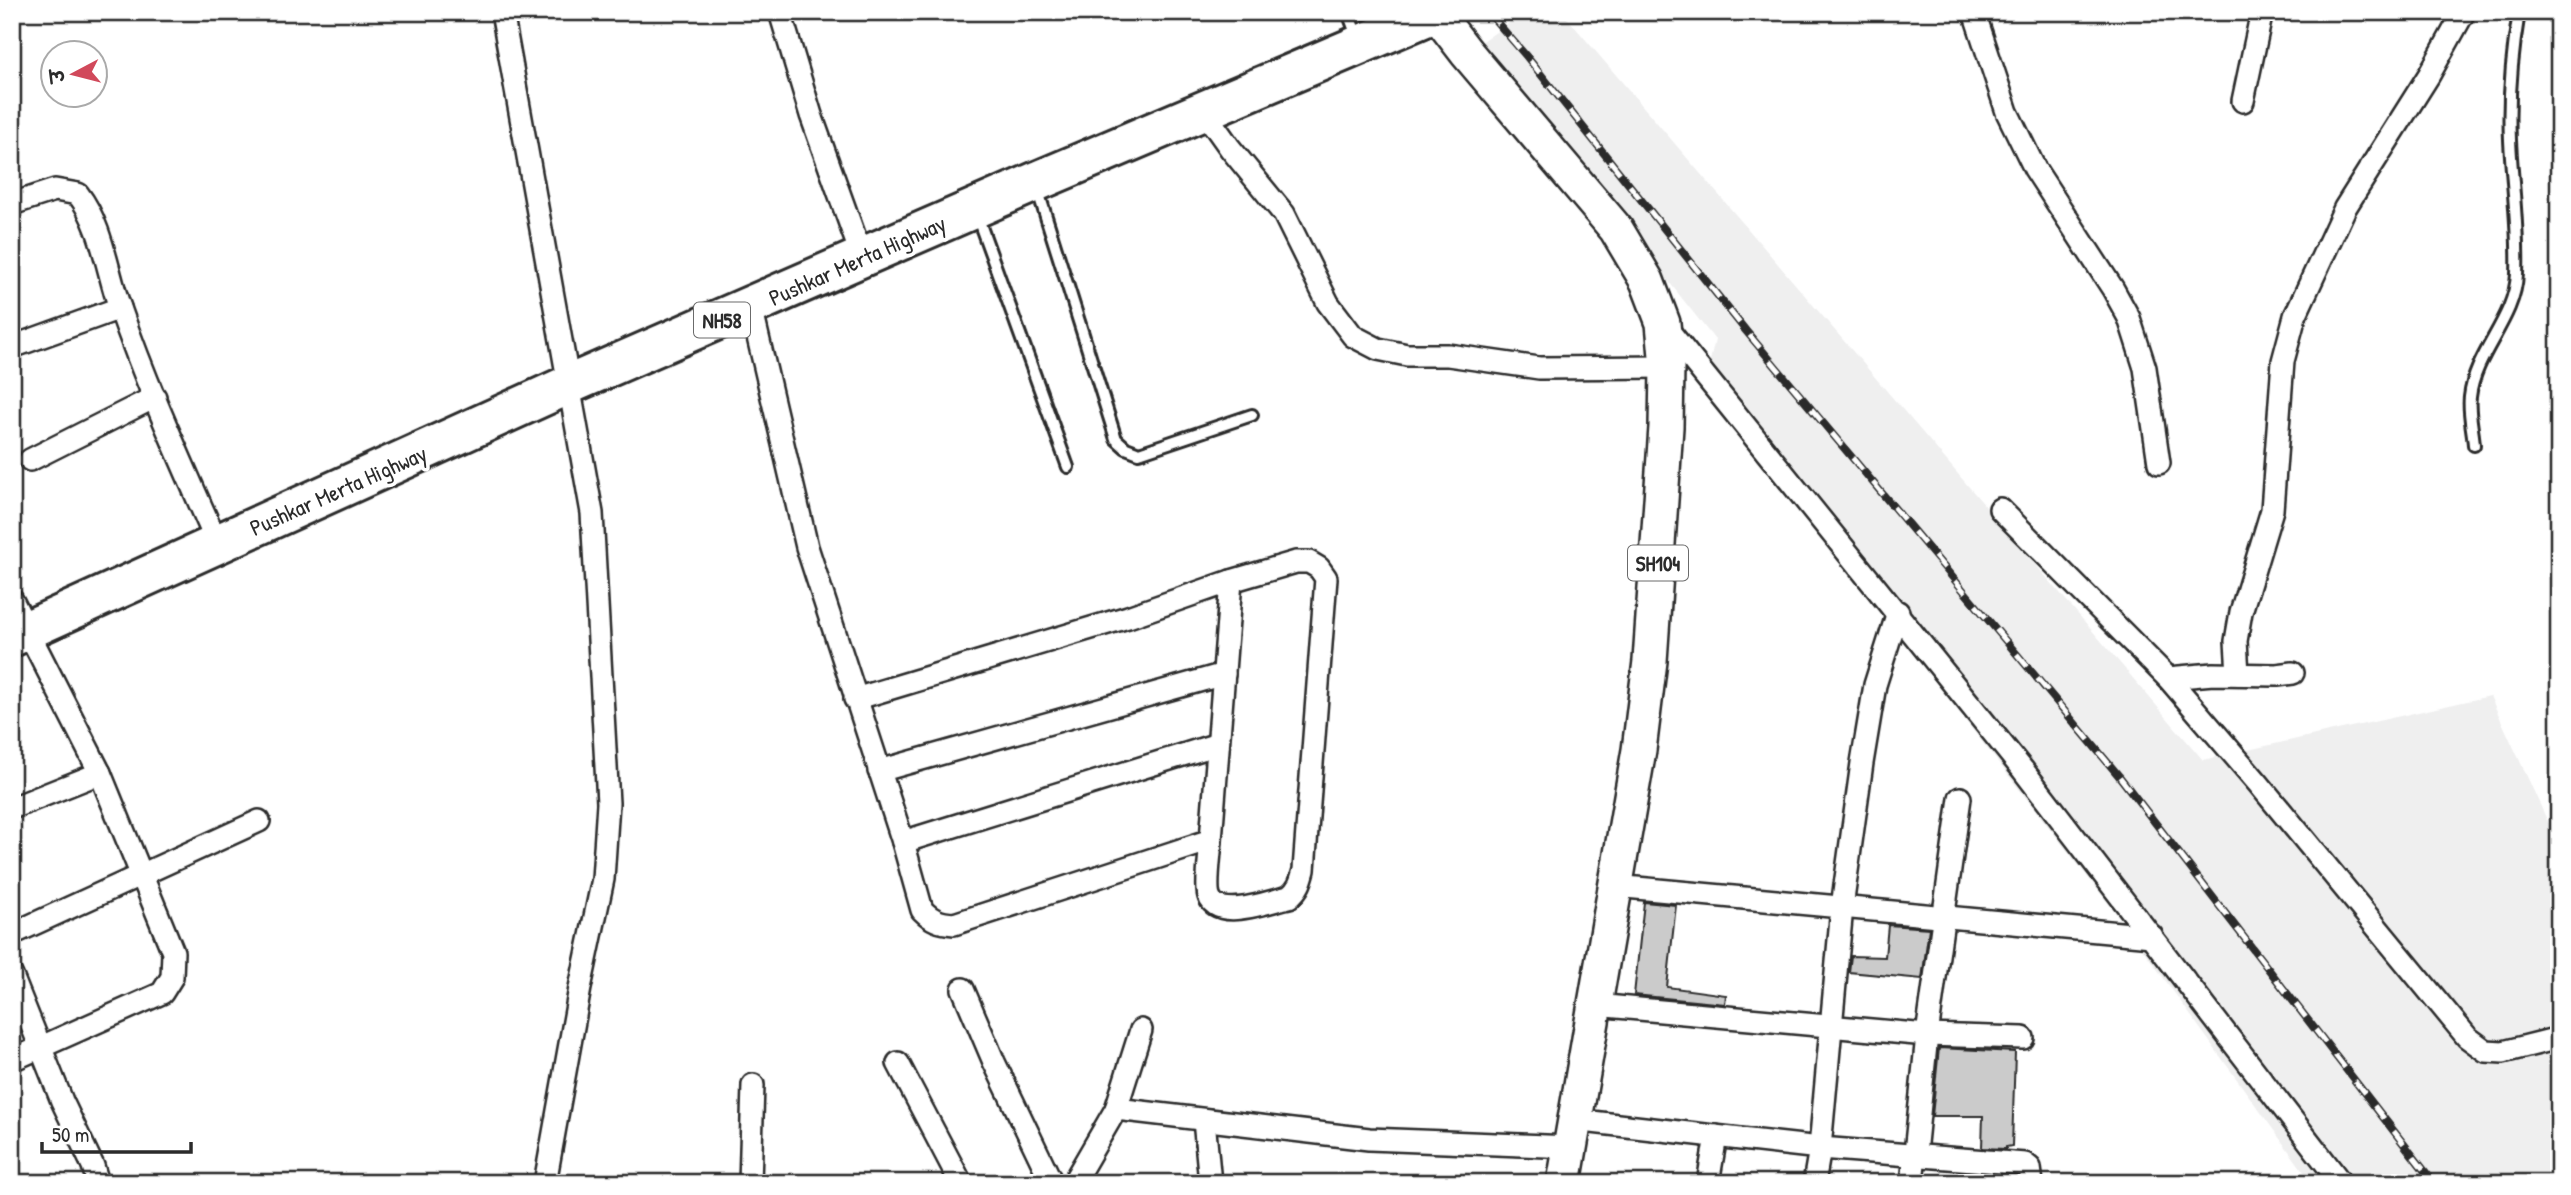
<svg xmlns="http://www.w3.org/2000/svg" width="2571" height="1195" viewBox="0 0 2571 1195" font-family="'Patrick Hand','Playpen Sans Deva',sans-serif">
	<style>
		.built { fill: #efefef }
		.building { fill: #cbcbcb; stroke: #2b2b2b; stroke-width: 2 }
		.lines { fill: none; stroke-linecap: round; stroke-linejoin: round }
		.lane-casing { stroke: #2b2b2b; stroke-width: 16 }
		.street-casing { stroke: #2b2b2b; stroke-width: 26 }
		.primary-casing { stroke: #2b2b2b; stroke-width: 38 }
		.highway-casing { stroke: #2b2b2b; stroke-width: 44 }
		.lane { stroke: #fff; stroke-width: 10 }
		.street { stroke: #fff; stroke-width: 21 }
		.primary { stroke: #fff; stroke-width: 33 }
		.highway { stroke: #fff; stroke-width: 38 }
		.rail-casing { stroke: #2b2b2b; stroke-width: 8 }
		.rail { stroke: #fff; stroke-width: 5; stroke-dasharray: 16; stroke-linecap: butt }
		.labels { text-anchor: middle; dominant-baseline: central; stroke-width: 7; stroke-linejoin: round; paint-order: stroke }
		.shield { fill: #fff; stroke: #6b6b6b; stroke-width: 2 }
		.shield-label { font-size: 21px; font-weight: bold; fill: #2b2b2b }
		.street-label { font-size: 23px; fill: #2b2b2b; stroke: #fff }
	</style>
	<rect width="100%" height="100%" fill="#fff"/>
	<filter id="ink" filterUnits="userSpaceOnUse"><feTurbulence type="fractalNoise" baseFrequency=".0143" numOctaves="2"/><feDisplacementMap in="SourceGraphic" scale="14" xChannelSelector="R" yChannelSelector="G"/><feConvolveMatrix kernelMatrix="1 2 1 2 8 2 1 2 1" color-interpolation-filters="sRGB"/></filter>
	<g filter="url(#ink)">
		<!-- built -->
		<polygon class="built" points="1525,12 1562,12 2203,760 2490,696 2559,846 2559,1183 2312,1183 2123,922 1704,386 1715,340 1480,43"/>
		<!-- building -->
		<g class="building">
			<polygon points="1644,902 1676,905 1667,987 1726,995 1725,1004 1634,995"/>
			<polygon points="1888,925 1929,928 1922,979 1849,972 1851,956 1885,957"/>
			<polygon points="1939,1048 2015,1052 2012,1146 2006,1147 2006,1149 1982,1148 1983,1116 1932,1116"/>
		</g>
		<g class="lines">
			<!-- lane casing -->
			<g class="lane-casing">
				<g id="lane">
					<polyline points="1348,12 1358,39"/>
					<polyline points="1037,188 1116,439 1126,448 1139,453 1252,415"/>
					<polyline points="976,213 1068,467"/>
					<path d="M2474 445C2473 430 2468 412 2470 397 2475 352 2515 320 2517 274 2519 229 2512 184 2510 140 2508 98 2512 54 2519 12"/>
				</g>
			</g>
			<!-- street casing -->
			<g class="street-casing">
				<g id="street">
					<polyline points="502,12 592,513 608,803 603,879 580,988 545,1183"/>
					<polyline points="780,12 811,115 862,257"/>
					<polyline points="1974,12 2007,112 2035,169 2113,289 2129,318 2145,368 2159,463"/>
					<polyline points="2243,101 2261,16 2264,12"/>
					<polyline points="1203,110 1230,148 1284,214 1328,303 1353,336 1378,349 1407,355 1448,355 1539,368 1667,367"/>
					<path d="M12 204 55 190 78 194C102 225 107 271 120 308 148 389 184 467 218 545"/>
					<path d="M751 307 807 547 903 842 922 910C932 920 939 923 954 924L1211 840 1231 581"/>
					<polyline points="1664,325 2023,770 2341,1183"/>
					<polyline points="12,347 120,308"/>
					<polyline points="30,460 155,397"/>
					<polyline points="2000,509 2168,678 2258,783 2467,1037 2486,1051 2503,1052 2559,1038"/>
					<polyline points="12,600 100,773 173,952 172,977 162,993 12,1060"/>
					<polyline points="2238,674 2236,641 2241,612 2272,510 2283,361 2295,316 2345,208 2429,75 2464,12"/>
					<polyline points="2168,678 2213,674 2277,675 2293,673"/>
					<path d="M855 699 1128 617 1231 581 1296 562H1309L1319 568 1326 578 1304 870C1301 881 1299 889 1289 897 1269 901 1210 925 1208 890 1207 874 1210 856 1211 840"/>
					<polyline points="879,771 1224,674"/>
					<polyline points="12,808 100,773"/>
					<polyline points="903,842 1218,744"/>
					<polyline points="1615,886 2152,936"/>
					<polyline points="12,934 259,821"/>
					<polyline points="12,976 62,1101 93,1166 98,1183"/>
					<polyline points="963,989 994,1062 1052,1183"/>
					<polyline points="1595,1005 1927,1035 2023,1038"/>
					<polyline points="898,1063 961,1183"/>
					<polyline points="1116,1109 1369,1139 1570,1147"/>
					<polyline points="1204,1120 1210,1183"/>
					<polyline points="1574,1120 1820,1148 2025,1164 2030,1168 2032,1183"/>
					<polyline points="750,1183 753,1085"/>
					<polyline points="1073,1183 1116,1109 1141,1030"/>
					<polyline points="1708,1183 1716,1136"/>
					<polyline points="1814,1183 1820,1148 1842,907 1862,763 1875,685 1898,612"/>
					<polyline points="1912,1183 1927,1035 1960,798"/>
				</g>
			</g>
			<!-- primary casing -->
			<g class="primary-casing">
				<polyline id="primary" points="1436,13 1466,52 1616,229 1647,281 1663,323 1667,367 1666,427 1650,661 1639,750 1564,1183"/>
			</g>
			<!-- highway casing -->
			<g class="highway-casing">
				<polyline id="highway" points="12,637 568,385 1035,182 1437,12"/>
			</g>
			<!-- lane -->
			<use href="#lane" class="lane"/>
			<!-- street -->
			<use href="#street" class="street"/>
			<!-- primary -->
			<use href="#primary" class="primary"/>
			<!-- highway -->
			<use href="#highway" class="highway"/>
			<!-- rail casing -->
			<g class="rail-casing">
				<polyline id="rail" points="1488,12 1527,57 1746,331 2119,776 2434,1183"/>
			</g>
			<!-- rail -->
			<use href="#rail" class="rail"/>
		</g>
	</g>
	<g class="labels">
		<!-- shield labels -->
		<g class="shield">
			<rect x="694" y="302.5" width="56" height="35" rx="5"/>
			<rect x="1628" y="545.5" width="60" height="35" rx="5"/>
		</g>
		<g class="shield-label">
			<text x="722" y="320">NH58</text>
			<text x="1658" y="563">SH104</text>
		</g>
		<!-- street labels -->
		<g class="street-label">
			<text transform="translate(857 260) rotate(-24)">Pushkar Merta Highway</text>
			<text transform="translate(338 490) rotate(-24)">Pushkar Merta Highway</text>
		</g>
	</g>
	<!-- margin -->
	<rect width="2571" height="1195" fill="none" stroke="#fff" stroke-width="42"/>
	<rect x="21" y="21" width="2529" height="1153" fill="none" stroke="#2b2b2b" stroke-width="2.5" filter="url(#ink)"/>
	<!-- north arrow -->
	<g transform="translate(74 74) rotate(263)"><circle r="33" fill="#ffffff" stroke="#aaaaaa" stroke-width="2"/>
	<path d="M0-5L12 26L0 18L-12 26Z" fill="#d1495b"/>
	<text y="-10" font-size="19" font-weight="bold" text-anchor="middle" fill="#2b2b2b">उ</text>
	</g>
	<!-- scale -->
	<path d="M42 1142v10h149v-10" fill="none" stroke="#2b2b2b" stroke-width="3.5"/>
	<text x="52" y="1142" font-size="21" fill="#2b2b2b" stroke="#ffffff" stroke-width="5" paint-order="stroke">50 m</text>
</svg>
